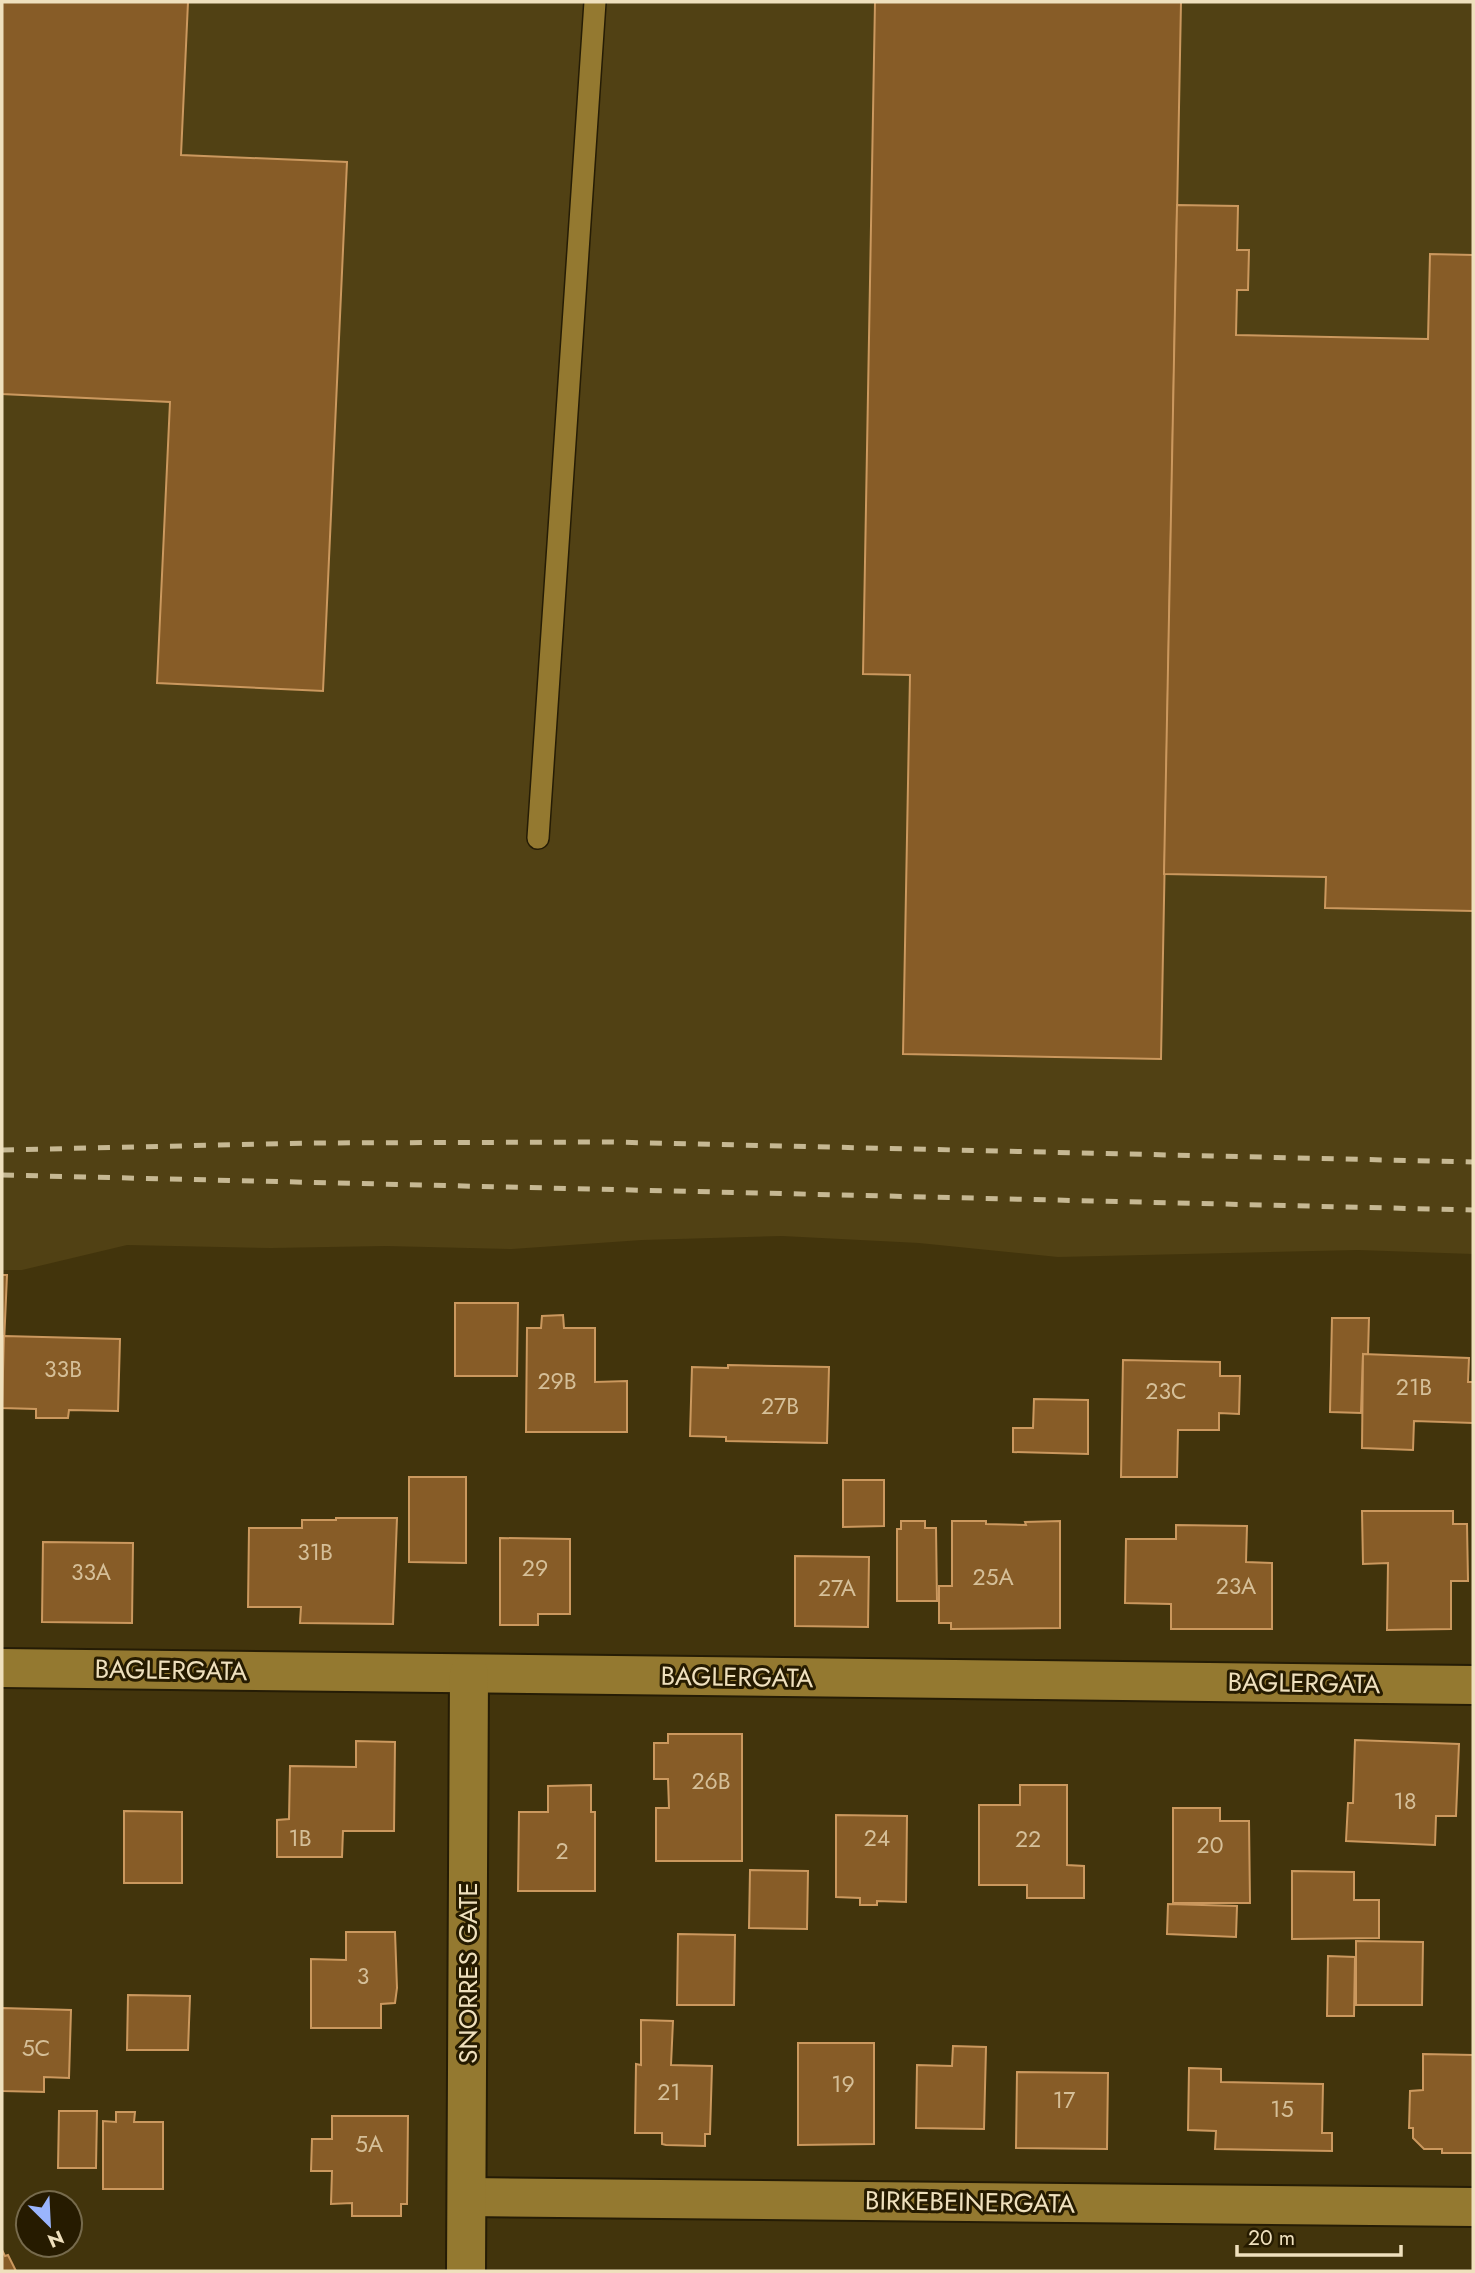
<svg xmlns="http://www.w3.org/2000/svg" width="1475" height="2273" viewBox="0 0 1475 2273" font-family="Jost,sans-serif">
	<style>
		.built { fill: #514114 }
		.building { fill: #875c27; stroke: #cb985e; stroke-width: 2 }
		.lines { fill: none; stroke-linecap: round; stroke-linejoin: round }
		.lane-casing { stroke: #251c05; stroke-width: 24 }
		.street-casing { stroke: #251c05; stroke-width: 42 }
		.lane { stroke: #947930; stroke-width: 21 }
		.street { stroke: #947930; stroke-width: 38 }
		.rail { stroke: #c6b893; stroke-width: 5; stroke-dasharray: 12 12; stroke-linecap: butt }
		.labels { text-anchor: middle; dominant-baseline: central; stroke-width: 6; stroke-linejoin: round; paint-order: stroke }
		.number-label { font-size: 23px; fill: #d5bf98 }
		.street-label { font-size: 26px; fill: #efe0bd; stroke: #261b00 }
	</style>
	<rect width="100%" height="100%" fill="#42340c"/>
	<!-- built -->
	<polygon class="built" points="2,2 1473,2 1473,1254 1358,1250 1058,1257 919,1243 782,1236 642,1240 512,1249 386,1246 271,1248 127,1245 22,1270 2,1270"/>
	<!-- building -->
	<g class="building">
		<polygon points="2,2 188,2 181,155 347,162 323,691 157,683 170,402 2,394"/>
		<polygon points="875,2 1181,2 1161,1059 903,1054 910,675 863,674"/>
		<polygon points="1177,205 1238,206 1237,250 1249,250 1248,290 1237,290 1236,335 1428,339 1430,254 1473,255 1473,911 1325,908 1326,877 1164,874"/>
		<polygon points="2,1275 7,1275 4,1344 2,1344"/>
		<polygon points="455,1303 518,1303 517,1376 455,1376"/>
		<polygon points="563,1315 564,1328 595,1328 595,1382 627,1381 627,1432 526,1432 527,1328 541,1328 542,1316"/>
		<polygon points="1332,1318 1369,1318 1368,1355 1363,1354 1361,1413 1330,1412"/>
		<polygon points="4,1336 120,1339 118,1411 69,1410 68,1418 36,1418 36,1409 2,1408"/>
		<polygon points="1363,1354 1469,1358 1468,1382 1473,1382 1473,1423 1414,1421 1413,1450 1362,1448"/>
		<polygon points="1123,1360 1220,1362 1220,1376 1240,1376 1239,1414 1219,1413 1219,1430 1178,1430 1177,1477 1121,1477"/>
		<polygon points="728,1365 829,1367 827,1443 726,1441 726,1437 690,1436 692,1367 728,1368"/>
		<polygon points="1034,1399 1088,1400 1088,1454 1013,1452 1013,1428 1033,1428"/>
		<polygon points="409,1477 466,1477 466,1563 409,1562"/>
		<polygon points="843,1480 884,1480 884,1526 843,1527"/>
		<polygon points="1362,1511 1453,1511 1453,1524 1467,1524 1468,1581 1451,1581 1451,1629 1387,1630 1388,1563 1363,1564"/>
		<polygon points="336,1518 397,1518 393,1624 300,1623 301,1607 248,1607 249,1528 302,1528 302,1520 336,1520"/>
		<polygon points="901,1521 925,1521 925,1528 936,1528 937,1601 897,1601 897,1529 901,1529"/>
		<polygon points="952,1521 986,1521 986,1524 1026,1525 1025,1522 1060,1521 1060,1628 951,1629 951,1623 939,1623 939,1586 952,1586"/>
		<polygon points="1176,1525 1247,1526 1246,1562 1272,1563 1272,1629 1171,1629 1171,1604 1125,1603 1126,1539 1176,1539"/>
		<polygon points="500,1538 570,1539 570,1614 538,1614 538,1625 500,1625"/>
		<polygon points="43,1542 133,1543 132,1623 42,1622"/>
		<polygon points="795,1556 869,1557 868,1627 795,1626"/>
		<polygon points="668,1734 742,1734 742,1861 656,1861 656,1808 669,1808 668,1779 654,1779 654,1743 668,1743"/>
		<polygon points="1355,1740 1459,1744 1456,1816 1436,1816 1435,1845 1346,1841 1348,1803 1353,1803"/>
		<polygon points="356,1741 395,1742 394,1831 343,1831 342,1857 277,1857 277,1820 289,1819 290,1766 356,1767"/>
		<polygon points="591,1785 591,1812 595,1812 595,1891 518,1891 519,1812 548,1812 548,1786"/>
		<polygon points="1020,1785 1067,1785 1067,1865 1084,1866 1084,1898 1027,1898 1027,1885 979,1885 979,1805 1020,1805"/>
		<polygon points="1173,1808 1220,1808 1220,1821 1249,1821 1250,1903 1173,1903"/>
		<polygon points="124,1811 182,1812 182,1883 124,1883"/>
		<polygon points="836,1815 907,1816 906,1902 877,1901 877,1905 860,1905 860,1898 836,1897"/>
		<polygon points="750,1870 808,1871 807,1929 749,1928"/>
		<polygon points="1292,1871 1354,1872 1354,1900 1379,1900 1379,1938 1292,1939"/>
		<polygon points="1168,1904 1237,1906 1236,1937 1167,1934"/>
		<polygon points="346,1932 395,1932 397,1988 395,2003 381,2004 381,2028 311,2028 311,1959 346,1960"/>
		<polygon points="678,1934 735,1935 734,2005 677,2005"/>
		<polygon points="1356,1941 1423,1942 1422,2005 1356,2005"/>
		<polygon points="1328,1956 1355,1957 1354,2016 1327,2016"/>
		<polygon points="128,1995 190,1996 188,2050 127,2050"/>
		<polygon points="2,2008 71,2010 69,2078 44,2077 44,2092 2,2091"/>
		<polygon points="641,2020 673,2021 671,2065 712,2066 710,2134 705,2134 705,2146 666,2145 662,2144 662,2133 635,2133 636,2064 641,2065"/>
		<polygon points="798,2043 874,2043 874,2144 798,2145"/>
		<polygon points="953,2046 986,2047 984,2129 916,2128 917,2065 952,2066"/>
		<polygon points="1423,2054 1473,2055 1473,2153 1442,2153 1442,2149 1424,2149 1413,2138 1413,2128 1409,2128 1410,2091 1423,2090"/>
		<polygon points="1189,2068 1221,2069 1221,2082 1323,2084 1322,2133 1332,2133 1332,2151 1215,2149 1216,2131 1188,2130"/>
		<polygon points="1017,2072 1108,2073 1107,2149 1016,2148"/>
		<polygon points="59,2111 97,2111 96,2168 58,2168"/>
		<polygon points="116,2112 135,2112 134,2122 163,2122 163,2189 103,2189 103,2121 116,2122"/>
		<polygon points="332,2116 408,2116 407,2204 401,2204 401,2216 352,2216 352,2203 331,2204 332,2171 311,2171 312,2139 332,2139"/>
		<polygon points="2,2250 5,2256 8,2255 16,2271 2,2271"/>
	</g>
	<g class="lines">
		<!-- lane casing -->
		<g class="lane-casing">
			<polyline id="lane" points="538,838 595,2"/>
		</g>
		<!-- street casing -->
		<g class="street-casing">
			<g id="street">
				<polyline points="2,1668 1473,1685"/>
				<polyline points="468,2197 1473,2207"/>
				<polyline points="466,2271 469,1674"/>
			</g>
		</g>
		<!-- lane -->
		<use href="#lane" class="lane"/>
		<!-- street -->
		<use href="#street" class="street"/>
		<!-- rail -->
		<g class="rail">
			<polyline points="2,1150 308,1143 610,1142 1473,1162"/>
			<polyline points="2,1175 1473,1210"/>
		</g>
	</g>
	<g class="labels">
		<!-- number labels -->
		<g class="number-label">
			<text x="63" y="1369">33B</text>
			<text x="557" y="1381">29B</text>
			<text x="1414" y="1387">21B</text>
			<text x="1166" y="1391">23C</text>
			<text x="780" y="1406">27B</text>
			<text x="315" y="1552">31B</text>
			<text x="535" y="1568">29</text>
			<text x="91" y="1572">33A</text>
			<text x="993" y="1577">25A</text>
			<text x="1236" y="1586">23A</text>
			<text x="837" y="1588">27A</text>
			<text x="711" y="1781">26B</text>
			<text x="1405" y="1801">18</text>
			<text x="300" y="1838">1B</text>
			<text x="877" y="1838">24</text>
			<text x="1028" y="1839">22</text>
			<text x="1210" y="1845">20</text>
			<text x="562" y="1851">2</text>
			<text x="363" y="1976">3</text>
			<text x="36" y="2048">5C</text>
			<text x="843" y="2084">19</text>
			<text x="669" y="2092">21</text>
			<text x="1064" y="2100">17</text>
			<text x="1282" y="2109">15</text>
			<text x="369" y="2144">5A</text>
		</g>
		<!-- street labels -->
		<g class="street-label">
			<text transform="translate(171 1670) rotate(1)">BAGLERGATA</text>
			<text transform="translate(737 1677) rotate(1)">BAGLERGATA</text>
			<text transform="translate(1304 1683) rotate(1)">BAGLERGATA</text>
			<text transform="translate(468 1973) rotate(-90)">SNORRES GATE</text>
			<text transform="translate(970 2202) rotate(1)">BIRKEBEINERGATA</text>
		</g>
	</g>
	<!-- border -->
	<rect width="1475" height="2273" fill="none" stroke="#efe0bd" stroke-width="7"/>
	<!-- north arrow -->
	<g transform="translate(49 2224) rotate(156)"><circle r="33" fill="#261b00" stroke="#766a4c" stroke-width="2"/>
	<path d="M0-5L12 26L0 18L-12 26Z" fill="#9ab5fd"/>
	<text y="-10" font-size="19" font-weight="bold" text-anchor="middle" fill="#efe0bd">N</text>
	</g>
	<!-- scale -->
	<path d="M1237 2245v10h164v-10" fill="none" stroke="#efe0bd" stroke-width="3.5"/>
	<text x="1248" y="2245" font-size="21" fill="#efe0bd" stroke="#261b00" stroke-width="5" paint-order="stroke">20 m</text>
</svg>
